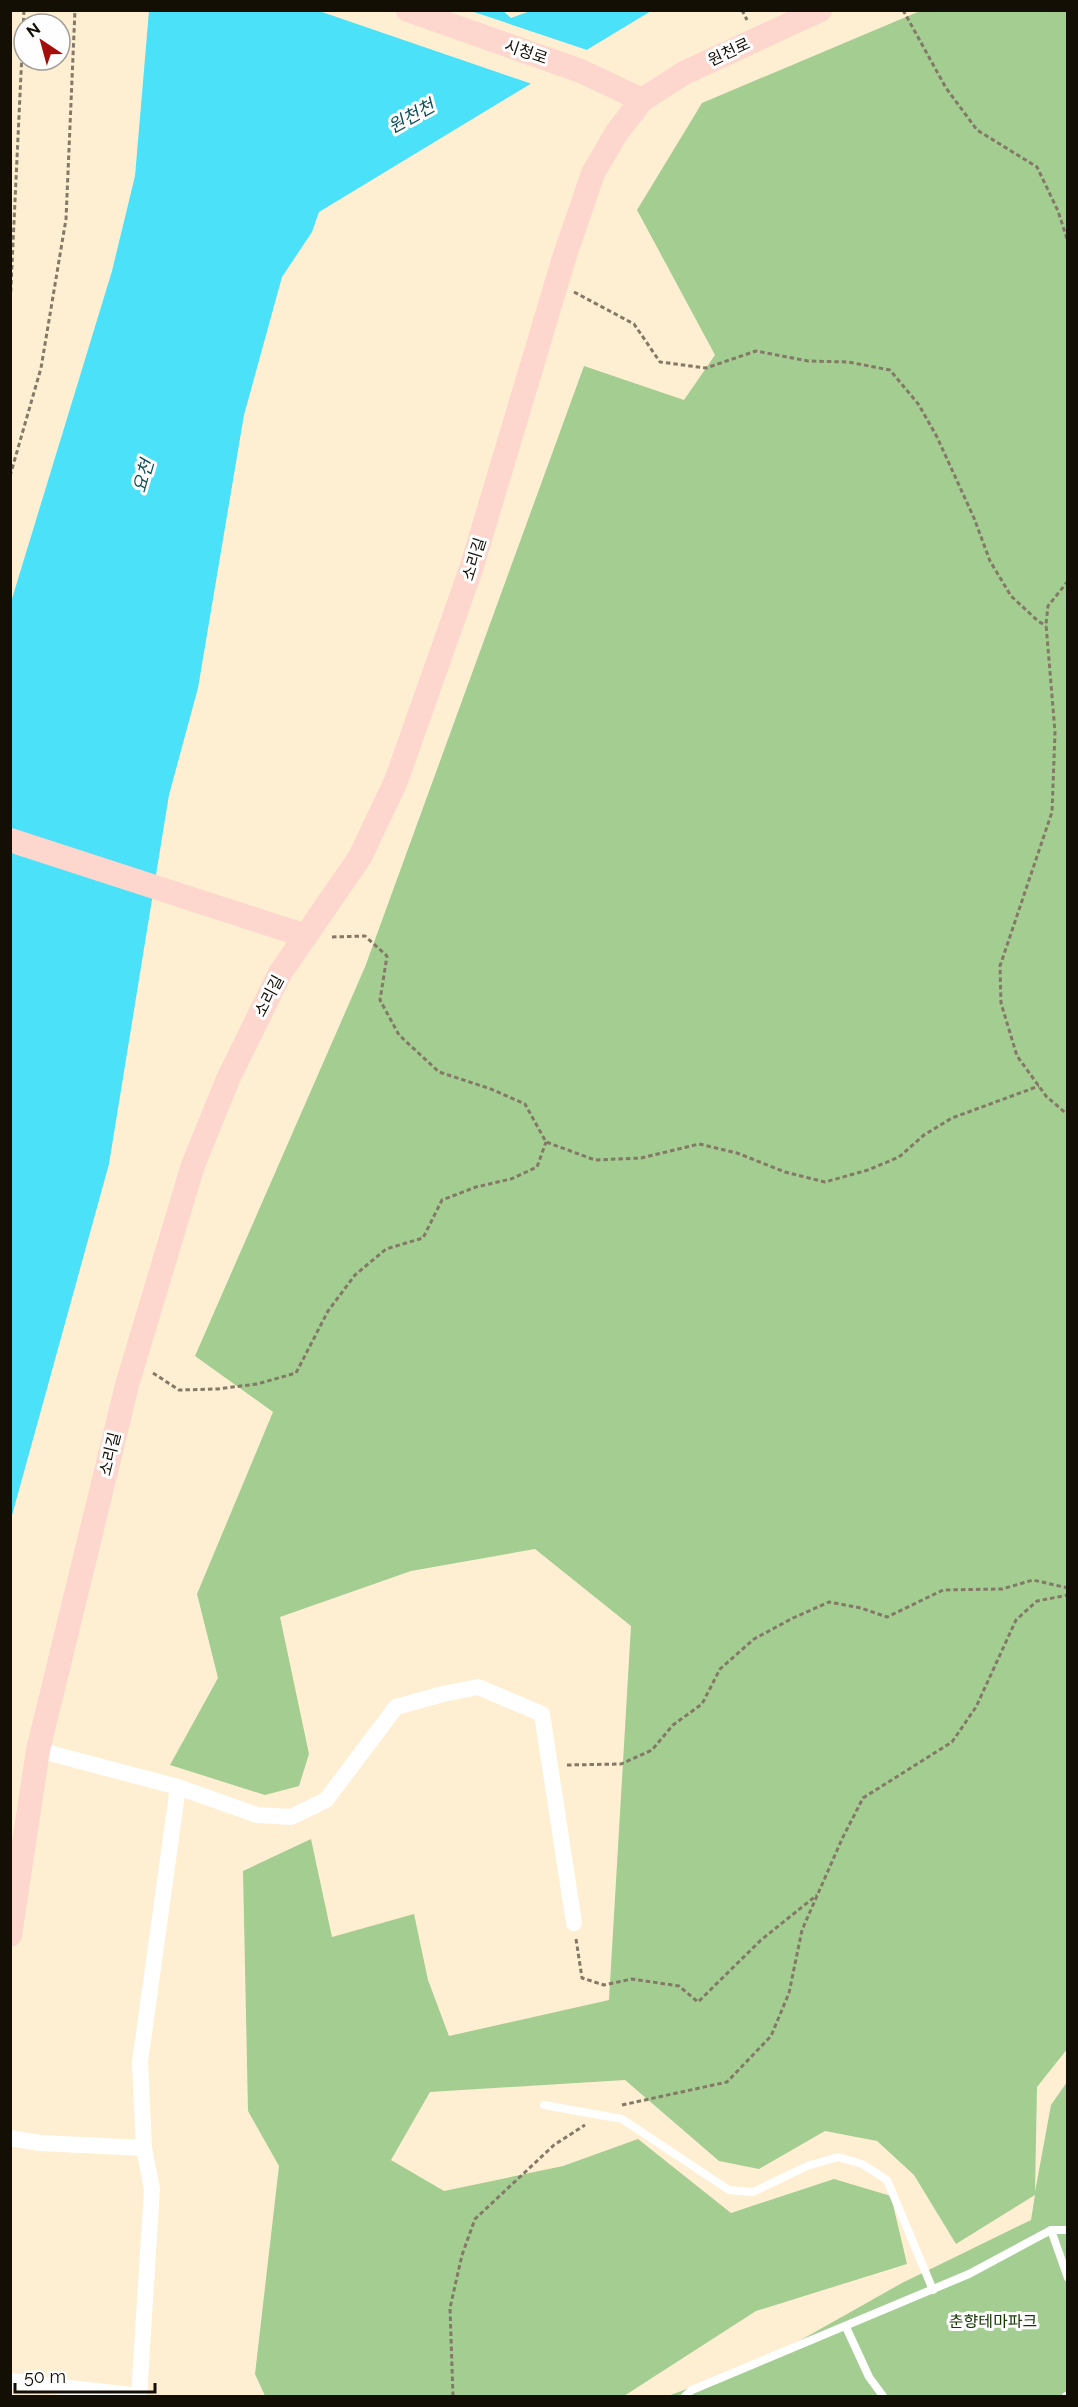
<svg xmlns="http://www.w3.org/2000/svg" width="1078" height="2407" viewBox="0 0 1078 2407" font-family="Raleway,'Noto Sans KR',sans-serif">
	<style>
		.green { fill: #a4cd92 }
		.water { fill: #4be1f8 }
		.pier { fill: #ffefd2 }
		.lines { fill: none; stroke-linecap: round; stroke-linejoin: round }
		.path { stroke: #837966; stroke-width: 3; stroke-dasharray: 4.5 3; stroke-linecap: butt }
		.lane { stroke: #fff; stroke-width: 8 }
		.street { stroke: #fff; stroke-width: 16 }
		.secondary { stroke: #fdd6ce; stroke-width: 24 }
		.labels { text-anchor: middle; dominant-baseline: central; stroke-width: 6; stroke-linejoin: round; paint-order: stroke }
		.street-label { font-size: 16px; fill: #140f05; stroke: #fefefe }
		.park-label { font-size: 16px; fill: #163900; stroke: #fefefe }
		.water-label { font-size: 18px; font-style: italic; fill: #0e4f58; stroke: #fefefe }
	</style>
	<rect width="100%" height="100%" fill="#ffefd2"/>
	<!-- green -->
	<polygon class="green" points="920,11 1067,11 1068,2048 1037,2087 1035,2192 1051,2105 1067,2082 1067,2396 668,2396 767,2359 902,2283 1031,2220 1035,2195 956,2244 914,2175 877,2141 825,2131 759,2169 719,2161 625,2080 430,2092 391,2160 444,2191 563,2166 638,2139 731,2213 834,2179 891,2196 907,2264 756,2311 624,2396 265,2396 255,2374 279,2166 248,2111 243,1871 311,1839 332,1937 414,1914 428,1980 449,2036 609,2000 631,1626 535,1549 411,1571 280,1617 309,1754 299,1786 265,1795 170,1765 218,1678 197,1594 273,1412 195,1356 365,967 584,366 684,400 715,355 637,210 702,103"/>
	<!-- water -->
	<polygon class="water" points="502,10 511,18 533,10 651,11 319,212 312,232 282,277 244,415 198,688 169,795 109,1164 11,1519 11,602 112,271 135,176 149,11"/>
	<!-- pier -->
	<polygon class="pier" points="319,11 471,11 590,51 535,85"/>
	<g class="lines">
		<!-- path -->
		<g class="path">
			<polyline points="742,10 747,20"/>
			<polyline points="903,10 946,88 977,130 1037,167 1058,211 1068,242"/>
			<polyline points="574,292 634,324 660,362 706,368 756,351 808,361 848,362 890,370 919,405 937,437 974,518 990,561 1011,596 1038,621 1046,626"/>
			<polyline points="10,307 24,10"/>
			<polyline points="10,476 41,368 66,219 75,10"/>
			<polyline points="1068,581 1048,606 1046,624 1055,732 1052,812 1000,966 1001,1003 1017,1056 1046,1096 1068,1115"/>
			<polyline points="332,937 365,936 387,956 380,1000 399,1035 439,1072 491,1089 525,1104 546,1142 595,1160 641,1158 699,1144 737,1153 785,1172 825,1182 868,1170 899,1157 924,1135 952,1118 1039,1086"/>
			<polyline points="153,1373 179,1390 217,1389 257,1384 296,1373 328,1311 355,1275 386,1249 423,1238 442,1200 476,1187 511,1179 537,1167 546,1142"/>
			<polyline points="567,1765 621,1764 652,1750 673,1725 702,1704 720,1669 754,1639 793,1618 829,1602 861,1608 887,1617 943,1590 1002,1589 1033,1580 1068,1588"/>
			<polyline points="576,1939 582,1978 604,1985 632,1979 679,1986 698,2002 761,1940 817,1895"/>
			<polyline points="622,2105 727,2082 771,2036 789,1993 802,1930 842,1839 863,1798 952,1742 976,1707 1016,1620 1037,1601 1068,1595"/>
			<polyline points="453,2396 450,2308 462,2255 475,2219 554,2145 585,2125"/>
		</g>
		<!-- lane -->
		<g class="lane">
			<polyline points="544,2105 622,2119 729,2190 753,2192 807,2166 838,2157 862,2164 887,2180 933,2290"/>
			<polyline points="1051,2230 1068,2278"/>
			<polyline points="846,2327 869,2377 883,2396"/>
			<polyline points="685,2396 692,2390 969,2274 1051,2230 1068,2230"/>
			<polyline points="1066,2396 1068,2395"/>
		</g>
		<!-- street -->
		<g class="street">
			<polyline points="38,1750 178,1787 140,2062 144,2148 152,2189 139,2396"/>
			<polyline points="178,1787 257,1815 291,1817 326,1800 396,1707 443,1694 478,1687 542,1714 574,1923"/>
			<polyline points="10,2138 40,2143 144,2148"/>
			<polyline points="10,2381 139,2396"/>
		</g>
		<!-- secondary -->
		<g class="secondary">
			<polyline points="408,10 581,71 642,100"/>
			<polyline points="10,840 306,936"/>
			<polyline points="10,1935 38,1750 127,1385 193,1165 228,1079 280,973 360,857 396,781 471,569 564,258 593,173 617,132 642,100 684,73 820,10"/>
		</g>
	</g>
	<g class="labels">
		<!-- street labels -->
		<g class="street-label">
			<text transform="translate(526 52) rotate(19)">시청로</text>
			<text transform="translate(729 52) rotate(-25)">원천로</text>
			<text transform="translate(474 559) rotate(-72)">소리길</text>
			<text transform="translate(269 996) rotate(-62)">소리길</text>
			<text transform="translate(110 1454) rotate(-76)">소리길</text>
		</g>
		<!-- park labels -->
		<g class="park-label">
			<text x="993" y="2321">춘향테마파크</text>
		</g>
		<!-- water labels -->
		<g class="water-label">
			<text transform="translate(411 116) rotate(-29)">원천천</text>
			<text transform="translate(143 476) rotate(-74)">요천</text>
		</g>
	</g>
	<!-- border -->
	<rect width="1078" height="2407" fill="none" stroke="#140f05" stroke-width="24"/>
	<!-- north arrow -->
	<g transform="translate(42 42) rotate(324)"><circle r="28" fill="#fefefe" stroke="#a09e9a" stroke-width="1.5"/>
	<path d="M0-4.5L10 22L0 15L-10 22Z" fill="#a40e0a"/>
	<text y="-9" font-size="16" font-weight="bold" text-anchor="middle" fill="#140f05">N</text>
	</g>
	<!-- scale -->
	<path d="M15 2383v9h140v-9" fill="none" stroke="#140f05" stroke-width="3"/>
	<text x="24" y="2383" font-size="18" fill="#140f05" stroke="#fefefe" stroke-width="4.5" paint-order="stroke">50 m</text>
</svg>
